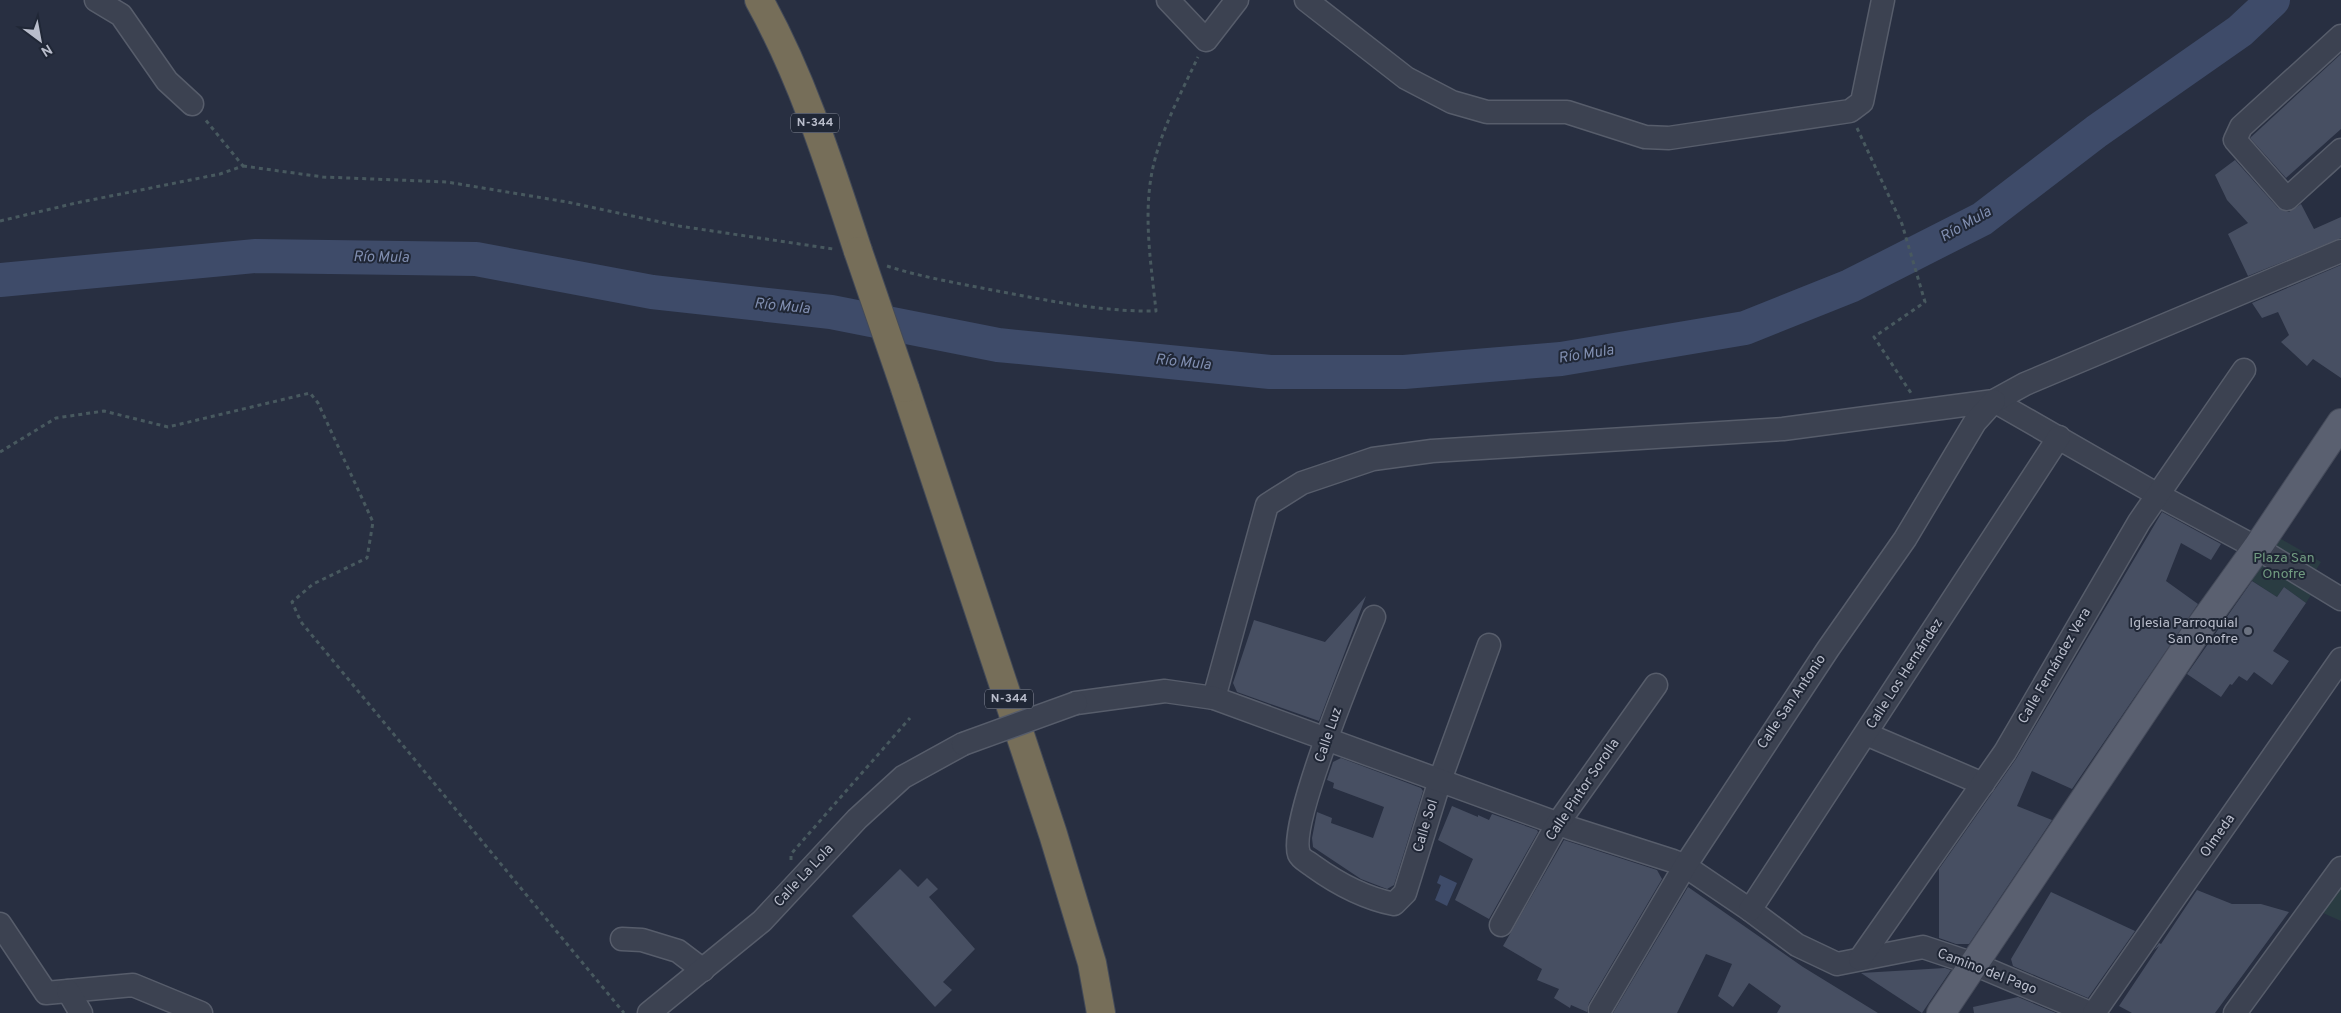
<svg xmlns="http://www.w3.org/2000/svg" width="2341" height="1013" viewBox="0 0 2341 1013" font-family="Overpass,sans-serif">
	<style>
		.green { fill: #2a3c42 }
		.water { fill: #3e4b69 }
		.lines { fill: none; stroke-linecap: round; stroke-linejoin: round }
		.river { stroke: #3e4b69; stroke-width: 34 }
		.building { fill: #474f62 }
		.minor-casing { stroke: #575d6b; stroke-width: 25 }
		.major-casing { stroke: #454b5a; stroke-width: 30 }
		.highway-casing { stroke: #434a58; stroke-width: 30 }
		.path { stroke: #48595f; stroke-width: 3; stroke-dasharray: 4 4; stroke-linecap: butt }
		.minor { stroke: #3c4251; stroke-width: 22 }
		.major { stroke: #5a6070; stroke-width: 28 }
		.highway { stroke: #766e59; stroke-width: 28 }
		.minor-bridge-casing { stroke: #575d6b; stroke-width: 25; stroke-linecap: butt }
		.highway-bridge-casing { stroke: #434a58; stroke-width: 30; stroke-linecap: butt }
		.minor-bridge { stroke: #3c4251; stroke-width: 22 }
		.highway-bridge { stroke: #766e59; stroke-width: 28 }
		.worship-dot { fill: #6b7280; stroke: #202736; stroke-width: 2 }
		.labels { text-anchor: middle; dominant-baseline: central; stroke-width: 4; stroke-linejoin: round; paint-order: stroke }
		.shield { fill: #202736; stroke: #8b909e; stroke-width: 1 }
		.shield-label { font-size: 12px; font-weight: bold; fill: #b9bdcb }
		.park-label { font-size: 14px; fill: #719b80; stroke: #202736 }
		.poi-label { font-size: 14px; fill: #b9bdcb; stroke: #202736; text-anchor: end }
		.street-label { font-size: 14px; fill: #b9bdcb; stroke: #202736 }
		.water-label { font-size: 15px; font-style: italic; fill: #818fb1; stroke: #202736 }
	</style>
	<rect width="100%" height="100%" fill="#282f41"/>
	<!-- green -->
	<g class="green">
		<polygon points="2276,536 2321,562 2312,576 2314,590 2306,603 2284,587 2277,597 2251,580"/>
		<polygon points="2341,883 2341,921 2321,912"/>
	</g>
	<!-- water -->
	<polygon class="water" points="1440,875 1457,883 1447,906 1435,900 1441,885 1437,883"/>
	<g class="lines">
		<!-- river -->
		<polyline class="river" points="0,280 256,256 476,259 652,292 831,312 998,345 1270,372 1404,372 1561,359 1745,328 1850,286 1982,219 2097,131 2240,31 2273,0"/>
	</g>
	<!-- building -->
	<g class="building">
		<polygon points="2341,54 2341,129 2286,178 2250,138"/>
		<polygon points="2235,160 2278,208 2289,212 2301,204 2314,229 2341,217 2341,238 2248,276 2228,234 2248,223 2227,200 2215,175"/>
		<polygon points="2341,265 2341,378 2313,359 2307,366 2281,342 2289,335 2278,312 2262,318 2252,303"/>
		<polygon points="2162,512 2221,544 2211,560 2181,543 2166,581 2198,604 2072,789 2032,771 2017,806 2052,820 1969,944 1956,944 1939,938 1939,869 2016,759"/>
		<polygon points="2252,581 2277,597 2284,587 2306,603 2273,651 2289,661 2272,685 2254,672 2247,681 2239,676 2232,685 2230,684 2221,697 2187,674"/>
		<polygon points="1366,596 1319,721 1237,692 1233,683 1254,620 1325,642"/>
		<polygon points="1341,758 1421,788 1423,791 1394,885 1387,889 1361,879 1313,847 1312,838 1317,812 1332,818 1331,823 1373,838 1384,807 1333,788 1334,783 1327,780 1333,762"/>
		<polygon points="1452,806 1478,817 1478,815 1489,820 1492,814 1537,830 1538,832 1489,919 1455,900 1473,859 1438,840"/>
		<polygon points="1564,840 1657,870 1662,879 1589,1003 1587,1012 1571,1005 1570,1008 1554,998 1559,989 1537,980 1542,969 1503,946"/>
		<polygon points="900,869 918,887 927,878 938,889 929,897 975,949 943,982 952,990 935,1007 852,916"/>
		<polygon points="1688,887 1803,967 1878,1013 1777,1013 1781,1006 1749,983 1733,1007 1718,996 1732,964 1706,954 1677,1013 1613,1013"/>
		<polygon points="2197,890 2232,904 2261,904 2289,912 2215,1013 2132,1013 2119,1006 2159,946 2154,950 2159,943 2161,944"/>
		<polygon points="2051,892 2135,931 2088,998 2013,966 2011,959"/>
		<polygon points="1945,968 1951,970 1922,1013 1861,973"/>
		<polygon points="2018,997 2056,1013 1974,1013 1973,1007"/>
	</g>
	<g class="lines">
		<!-- minor casing -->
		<g class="minor-casing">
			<g id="minor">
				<polyline points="96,0 121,15 167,81 192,104"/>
				<polyline points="1168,0 1206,40 1237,0"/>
				<polyline points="1306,0 1406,78 1452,102 1487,112 1567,112 1645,137 1669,138 1850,111 1862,102 1883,0"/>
				<polyline points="2341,36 2241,127 2235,140 2287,199 2341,150"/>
				<polyline points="1994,401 2158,495 2257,548 2341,599"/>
				<path d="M1374 617C1359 654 1288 824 1299 854 1301 859 1308 862 1313 866 1338 884 1364 898 1394 904L1405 893 1440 780 1489 645"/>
				<polyline points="1214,698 1267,505 1302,483 1373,459 1432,451 1783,429 1994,401 2025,384 2341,251"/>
				<polyline points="1076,703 1165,691 1214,698 1570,828 1673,861 1685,866 1750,910 1797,945 1837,964 1923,947 1974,964 2090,1013"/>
				<polyline points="1866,734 1983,784"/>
				<polyline points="1750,910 2059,437"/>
				<polyline points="0,924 46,993 133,985 201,1013"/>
				<polyline points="1501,925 1558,823 1656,685"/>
				<polyline points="622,939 642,940 678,951 703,970"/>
				<polyline points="1860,959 2005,752 2139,522 2244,370"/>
				<polyline points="68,991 81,1013"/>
				<polyline points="1600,1010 1685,866 1828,649 1905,539 1975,422 1994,401"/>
				<polyline points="649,1013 762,921 857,819 903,777 963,744"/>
				<polyline points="2094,1013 2341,659"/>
				<polyline points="2235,1013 2341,868"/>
			</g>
		</g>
		<!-- major casing -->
		<g class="major-casing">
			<polyline id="major" points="1941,1013 2196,633 2257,548 2341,423"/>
		</g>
		<!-- highway casing -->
		<g class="highway-casing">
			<g id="highway">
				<path d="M759 0C803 79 830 166 858 251"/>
				<polyline points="905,388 1053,834 1092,963 1101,1013"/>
			</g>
		</g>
		<!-- path -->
		<g class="path">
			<polyline points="1857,128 1902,224 1925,302 1874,337 1911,393"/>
			<polyline points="243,166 323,177 447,182 567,202 679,226 833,249"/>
			<polyline points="0,221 76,203 220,174 243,166 204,118"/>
			<path d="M887 266C921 277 957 283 992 290 1046 300 1101 312 1156 311 1151 263 1142 211 1154 163 1163 126 1182 91 1198 57"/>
			<polyline points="0,452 56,418 104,411 168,427 310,393 318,403 373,522 367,558 313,584 292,602 301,622 624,1013"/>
			<polyline points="791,860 791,854 910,718"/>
		</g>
		<!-- minor -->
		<use href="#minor" class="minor"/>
		<!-- major -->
		<use href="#major" class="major"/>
		<!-- highway -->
		<use href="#highway" class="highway"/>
		<!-- minor-bridge casing -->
		<g class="minor-bridge-casing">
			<polyline id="minor-bridge" points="963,744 1076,703"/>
		</g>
		<!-- highway-bridge casing -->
		<g class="highway-bridge-casing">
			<polyline id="highway-bridge" points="858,251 905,388"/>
		</g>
		<!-- minor-bridge -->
		<use href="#minor-bridge" class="minor-bridge"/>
		<!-- highway-bridge -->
		<use href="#highway-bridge" class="highway-bridge"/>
	</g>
	<!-- markers -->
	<circle class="worship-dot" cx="2248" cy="631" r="5"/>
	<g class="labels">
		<!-- shield labels -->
		<g class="shield">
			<rect x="791" y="113.5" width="48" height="19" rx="4"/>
			<rect x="985" y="689.5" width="48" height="19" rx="4"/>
		</g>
		<g class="shield-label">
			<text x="815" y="123">N-344</text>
			<text x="1009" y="699">N-344</text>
		</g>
		<!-- park labels -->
		<g class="park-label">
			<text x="2284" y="558">Plaza San<tspan x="2284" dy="16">Onofre</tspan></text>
		</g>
		<!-- poi labels -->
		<g class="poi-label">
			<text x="2238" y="623">Iglesia Parroquial<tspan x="2238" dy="16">San Onofre</tspan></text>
		</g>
		<!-- street labels -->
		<g class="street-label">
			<text transform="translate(2055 666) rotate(-60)">Calle Fernández Vera</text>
			<text transform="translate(1905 674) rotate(-57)">Calle Los Hernández</text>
			<text transform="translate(1792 702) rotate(-56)">Calle San Antonio</text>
			<text transform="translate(1329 735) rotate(-71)">Calle Luz</text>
			<text transform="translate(1583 790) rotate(-56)">Calle Pintor Sorolla</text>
			<text transform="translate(1426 826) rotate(-73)">Calle Sol</text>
			<text transform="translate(2218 836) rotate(-55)">Olmeda</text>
			<text transform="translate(804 876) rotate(-47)">Calle La Lola</text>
			<text transform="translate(1987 972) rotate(21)">Camino del Pago</text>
		</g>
		<!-- water labels -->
		<g class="water-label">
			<text transform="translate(1966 225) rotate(-30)">Río Mula</text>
			<text transform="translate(381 258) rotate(1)">Río Mula</text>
			<text transform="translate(782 307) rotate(6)">Río Mula</text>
			<text transform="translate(1586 355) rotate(-9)">Río Mula</text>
			<text transform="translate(1183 363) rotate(6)">Río Mula</text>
		</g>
	</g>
	<!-- north arrow -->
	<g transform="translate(40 40) rotate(148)" stroke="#202736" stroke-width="4" paint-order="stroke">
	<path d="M0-4L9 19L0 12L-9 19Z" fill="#b9bdcb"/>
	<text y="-8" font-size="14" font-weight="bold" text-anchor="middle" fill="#b9bdcb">N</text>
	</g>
</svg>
